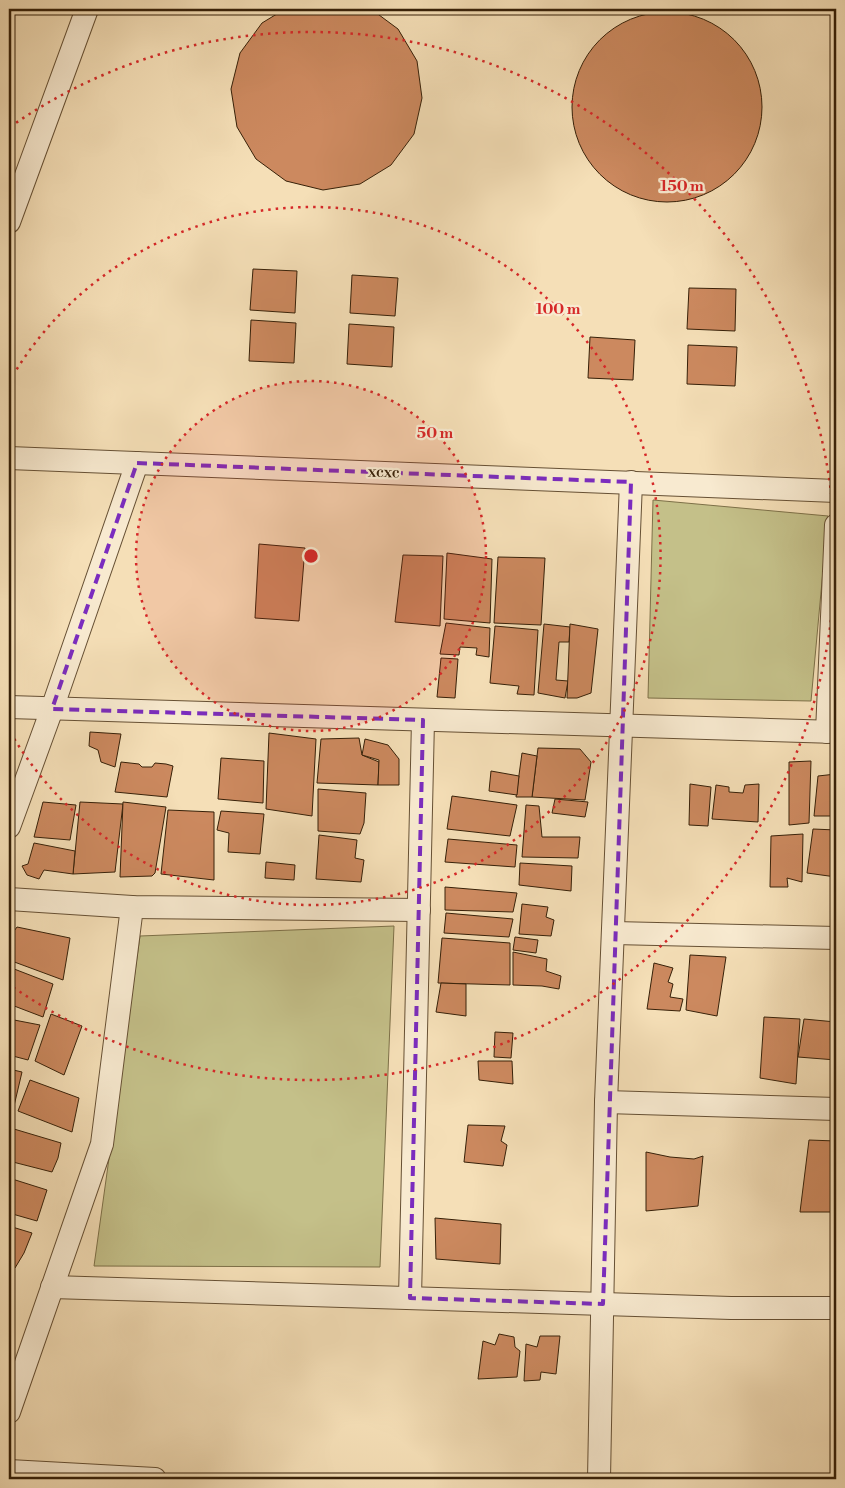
<svg xmlns="http://www.w3.org/2000/svg" width="845" height="1488" viewBox="0 0 845 1488" font-family="'Libre Bodoni',serif">
	<style>
		.green { fill: #c4c089; stroke: #7d7048 }
		.building { fill: #cc895f; stroke: #362008 }
		.lines { fill: none; stroke-linecap: round; stroke-linejoin: round }
		.street-casing { stroke: #665034; stroke-width: 24 }
		.street { stroke: #f8ead0; stroke-width: 22 }
		.marked { fill: none; stroke: #7b2cbf; stroke-width: 4; stroke-dasharray: 10 6; stroke-linejoin: round }
		.ring { fill: none; stroke: #d62828; stroke-width: 2.5; stroke-dasharray: 2.5 5 }
		.labels { text-anchor: middle; dominant-baseline: central; stroke-width: 4.5; stroke-linejoin: round; paint-order: stroke }
		.street-label { font-size: 16px; fill: #362008; stroke: #f8ead0 }
		.centre { fill: #d62828; stroke: #f8ead0; stroke-width: 2.5 }
		.ring-label { font-size: 15px; text-anchor: middle; font-weight: bold; fill: #d62828; stroke: #f8ead0; stroke-width: 4.5; stroke-linejoin: round; paint-order: stroke }
	</style>
	<rect width="100%" height="100%" fill="#f5dfb7"/>
	<filter id="stains"><feTurbulence type="fractalNoise" baseFrequency=".004" numOctaves="4"/><feColorMatrix values="0 0 0 0 .2 0 0 0 0 .09 0 0 0 0 .02 0 0 0 .5 -.17"/></filter>
	<radialGradient id="worn" r=".72"><stop offset=".6" stop-color="#630" stop-opacity="0"/><stop offset="1" stop-color="#630" stop-opacity=".3"/></radialGradient>
	<!-- green -->
	<g class="green">
		<polygon points="653,500 828,516 811,701 648,698"/>
		<polygon points="394,926 380,1267 94,1266 140,936"/>
	</g>
	<!-- building -->
	<g class="building">
		<polygon points="285,9 371,9 398,29 417,61 422,98 414,134 391,165 360,184 323,190 286,181 256,159 237,127 231,89 240,53 262,23"/>
		<circle cx="667" cy="107" r="95"/>
		<polygon points="253,269 297,271 295,313 250,310"/>
		<polygon points="352,275 398,278 395,316 350,313"/>
		<polygon points="689,288 736,289 735,331 687,329"/>
		<polygon points="251,320 296,323 294,363 249,361"/>
		<polygon points="349,324 394,327 392,367 347,364"/>
		<polygon points="590,337 635,340 633,380 588,378"/>
		<polygon points="688,345 737,347 735,386 687,384"/>
		<polygon points="259,544 305,548 299,621 255,618"/>
		<polygon points="447,553 492,559 490,623 444,619"/>
		<polygon points="403,555 443,556 440,626 395,622"/>
		<polygon points="498,557 545,558 541,625 494,623"/>
		<polygon points="446,623 490,628 489,657 476,655 477,648 460,647 459,655 440,654"/>
		<polygon points="544,624 570,627 569,642 559,642 556,680 568,681 565,698 538,693"/>
		<polygon points="570,624 598,629 591,693 577,698 567,698"/>
		<polygon points="495,626 538,630 534,695 517,694 519,686 490,683"/>
		<polygon points="441,658 458,659 455,698 437,697"/>
		<polygon points="90,732 121,734 115,767 101,762 98,750 89,746"/>
		<polygon points="269,733 316,739 312,816 266,809"/>
		<polygon points="359,738 362,755 379,762 378,785 317,783 321,739"/>
		<polygon points="365,739 388,745 399,759 399,785 378,785 379,760 362,755"/>
		<polygon points="538,748 580,749 591,762 585,800 532,797"/>
		<polygon points="522,753 537,756 532,797 516,797"/>
		<polygon points="221,758 264,761 263,803 218,799"/>
		<polygon points="811,761 809,823 789,825 789,762"/>
		<polygon points="121,762 139,764 142,767 152,767 155,763 166,764 173,766 167,797 115,792"/>
		<polygon points="491,771 519,776 517,795 489,791"/>
		<polygon points="836,774 836,816 814,816 818,776"/>
		<polygon points="690,784 711,787 708,826 689,825"/>
		<polygon points="759,784 758,822 712,819 716,785 729,787 729,792 743,793 745,785"/>
		<polygon points="318,789 366,793 364,823 360,834 318,831"/>
		<polygon points="452,796 517,805 510,836 447,829"/>
		<polygon points="555,799 588,802 585,817 552,813"/>
		<polygon points="43,802 76,805 70,840 34,837"/>
		<polygon points="80,802 123,804 115,872 73,874"/>
		<polygon points="123,802 166,807 155,873 152,876 120,877"/>
		<polygon points="526,805 539,806 542,837 580,837 578,858 522,857"/>
		<polygon points="168,810 214,812 214,880 161,874"/>
		<polygon points="221,811 264,814 260,854 228,852 229,833 217,830"/>
		<polygon points="813,829 836,830 836,877 807,873"/>
		<polygon points="803,834 802,882 787,878 788,887 770,887 771,836"/>
		<polygon points="319,835 357,840 355,858 364,860 361,882 316,879"/>
		<polygon points="448,839 517,845 515,867 445,862"/>
		<polygon points="34,843 75,851 73,874 44,870 39,879 27,875 22,866 28,864"/>
		<polygon points="266,862 295,865 294,880 265,878"/>
		<polygon points="520,863 572,866 571,891 519,885"/>
		<polygon points="445,887 517,893 513,912 445,910"/>
		<polygon points="522,904 548,907 546,917 554,920 551,936 519,934"/>
		<polygon points="446,913 513,919 509,937 444,933"/>
		<polygon points="17,927 70,938 63,980 9,960 9,938"/>
		<polygon points="515,937 538,940 536,953 513,950"/>
		<polygon points="442,938 510,943 510,985 438,983"/>
		<polygon points="513,952 547,959 546,971 561,976 559,989 542,986 513,985"/>
		<polygon points="690,955 726,957 717,1016 686,1010"/>
		<polygon points="654,963 673,968 668,982 673,984 670,997 683,999 680,1011 647,1009"/>
		<polygon points="9,967 53,984 43,1017 9,1004"/>
		<polygon points="441,983 466,984 466,1016 436,1012"/>
		<polygon points="51,1014 82,1026 64,1075 35,1061"/>
		<polygon points="764,1017 800,1019 796,1084 760,1078"/>
		<polygon points="9,1019 40,1025 28,1060 9,1055"/>
		<polygon points="804,1019 836,1022 836,1060 798,1057"/>
		<polygon points="495,1032 513,1033 511,1058 494,1057"/>
		<polygon points="478,1061 512,1061 513,1084 479,1080"/>
		<polygon points="9,1069 22,1072 14,1106 9,1105"/>
		<polygon points="30,1080 79,1098 72,1132 18,1111"/>
		<polygon points="468,1125 505,1126 501,1141 507,1145 503,1166 464,1162"/>
		<polygon points="14,1129 61,1143 58,1158 52,1172 9,1161 9,1141"/>
		<polygon points="809,1140 836,1141 836,1212 800,1212"/>
		<polygon points="646,1152 670,1157 694,1159 703,1156 698,1206 646,1211"/>
		<polygon points="9,1178 47,1190 37,1221 9,1213"/>
		<polygon points="435,1218 501,1224 500,1264 436,1259"/>
		<polygon points="9,1226 32,1233 24,1253 15,1268 9,1266"/>
		<polygon points="499,1334 514,1337 515,1347 520,1351 517,1377 478,1379 483,1341 495,1345"/>
		<polygon points="540,1336 560,1336 556,1374 541,1372 540,1380 524,1381 526,1344 537,1347"/>
	</g>
	<g class="lines">
		<!-- street casing -->
		<g class="street-casing">
			<g id="street">
				<polyline points="9,222 87,9"/>
				<polyline points="9,458 836,491"/>
				<polyline points="9,707 836,732"/>
				<polyline points="827,732 836,525"/>
				<polyline points="9,827 52,709 137,463"/>
				<polyline points="9,899 132,907 419,910"/>
				<polyline points="614,933 836,938"/>
				<polyline points="606,1102 836,1109"/>
				<polyline points="52,1287 731,1308 836,1308"/>
				<polyline points="410,1298 423,720"/>
				<polyline points="9,1412 102,1144 132,907"/>
				<polyline points="9,1471 155,1479"/>
				<polyline points="599,1479 606,1102 631,482"/>
			</g>
		</g>
		<!-- street -->
		<use href="#street" class="street"/>
	</g>
	<!-- marked area -->
	<path class="marked" d="M137 463 631 482 603 1304 410 1298 423 720 52 709Z"/>
	<!-- distance rings -->
	<circle cx="311" cy="556" r="175" fill="#d62828" fill-opacity=".12"/>
	<g class="ring">
		<circle cx="311" cy="556" r="175"/>
		<path d="M9 382A349 349 0 1 1 9 730"/>
		<path d="M10 127A524 524 0 1 1 10 985"/>
	</g>
	<g class="labels">
		<!-- street labels -->
		<g class="street-label">
			<text transform="translate(384 472) rotate(2)">xcxc</text>
		</g>
	</g>
	<circle cx="311" cy="556" r="8" class="centre"/>
	<g class="ring-label">
		<text x="682" y="191">150 m</text>
		<text x="558" y="314">100 m</text>
		<text x="435" y="438">50 m</text>
	</g>
	<!-- margin -->
	<rect width="845" height="1488" fill="none" stroke="#f5dfb7" stroke-width="30"/>
	<rect x="10" y="10" width="825" height="1468" fill="none" stroke="#362008" stroke-width="2.5"/>
	<rect x="15" y="15" width="815" height="1458" fill="none" stroke="#362008"/>
	<rect width="100%" height="100%" filter="url(#stains)"/>
	<rect width="100%" height="100%" fill="url(#worn)"/>
</svg>
